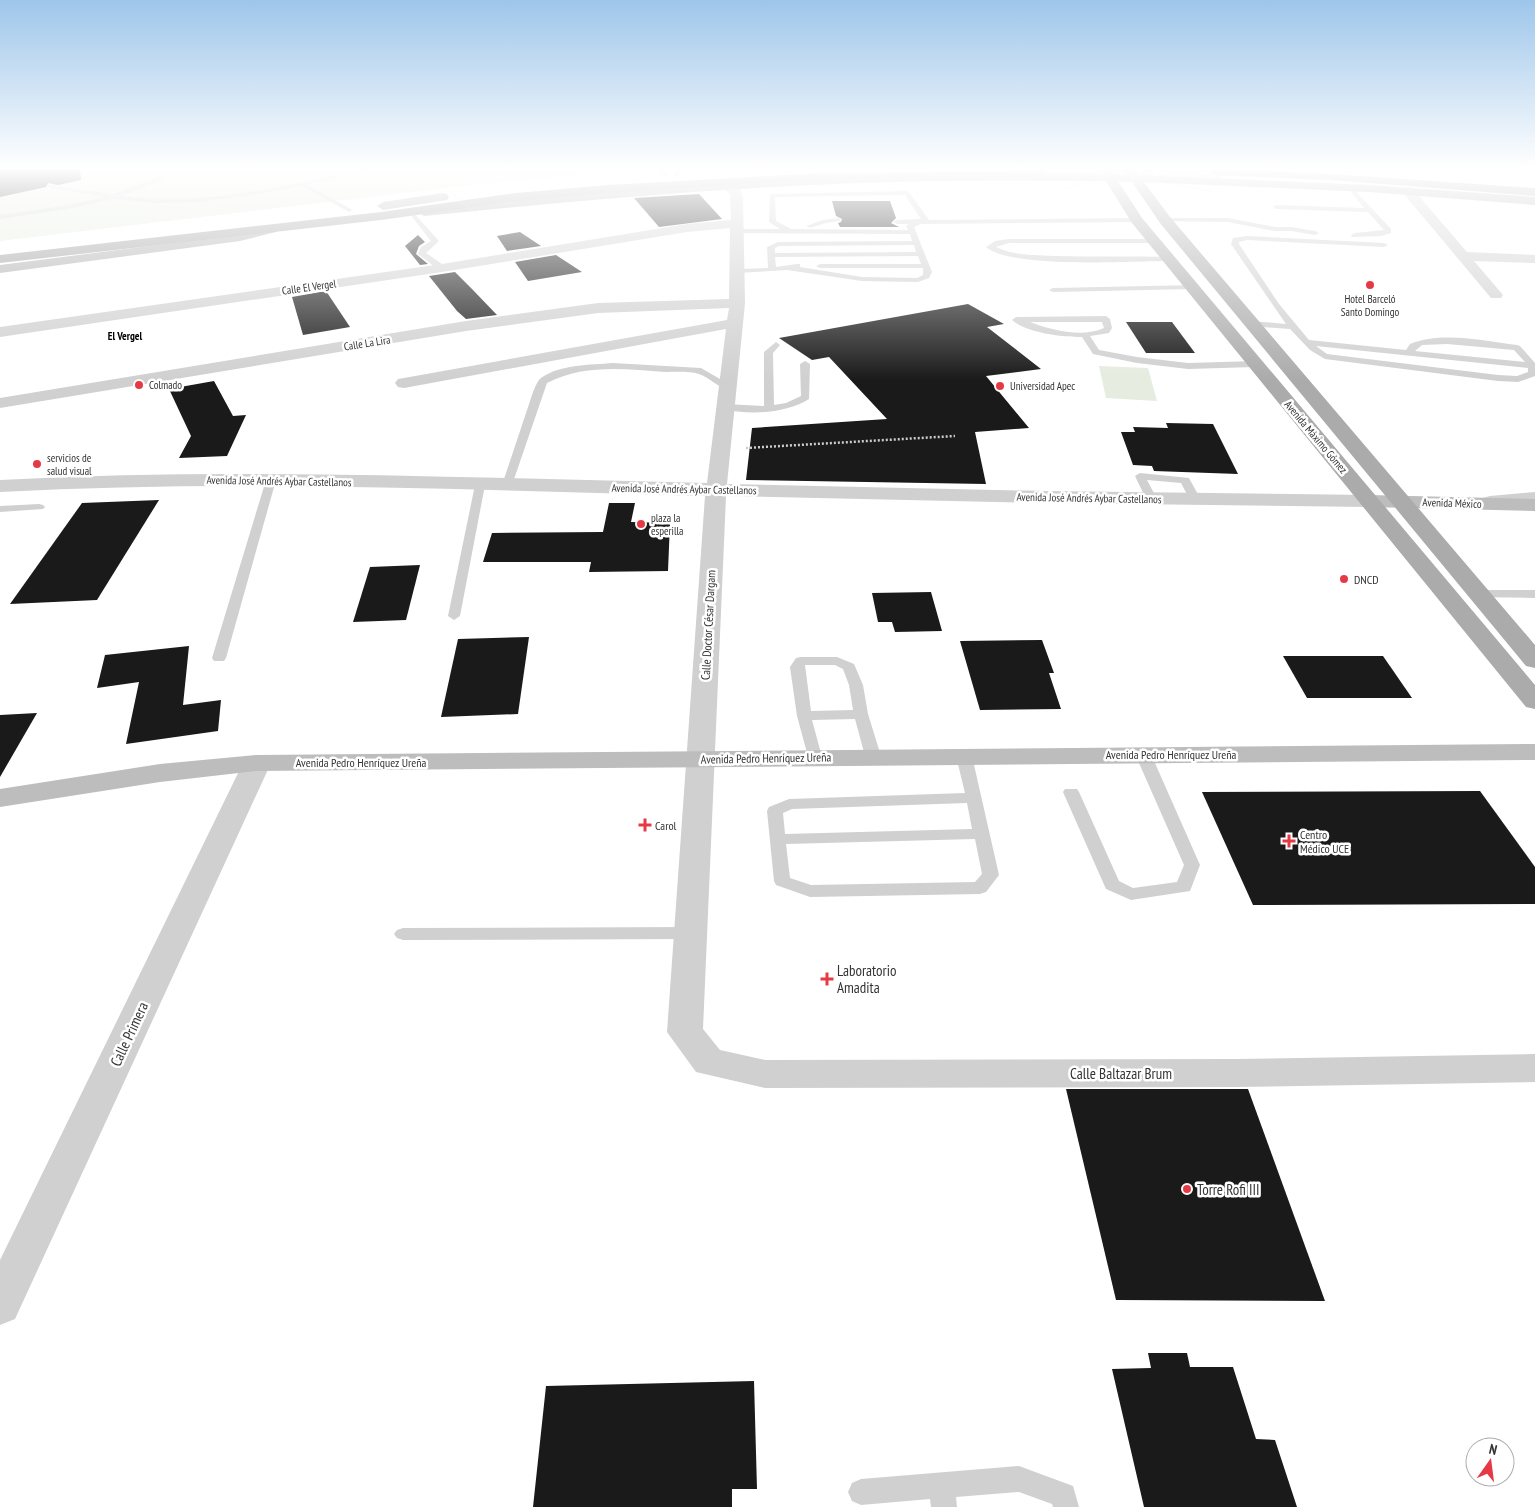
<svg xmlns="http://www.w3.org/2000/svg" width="1535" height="1507" viewBox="0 0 1535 1507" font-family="'PT Sans Narrow',sans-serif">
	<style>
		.green { fill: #e6ecdf }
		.building { fill: #1a1a1a }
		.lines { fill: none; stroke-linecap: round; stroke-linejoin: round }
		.highway-tunnel { stroke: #d6d6d6; stroke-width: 13; stroke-dasharray: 13 6; stroke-linecap: butt }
		.path { stroke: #cdcdcd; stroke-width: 2.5; stroke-dasharray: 2 2; stroke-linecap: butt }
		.lane { fill: #d0d0d0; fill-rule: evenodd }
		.street { fill: #d0d0d0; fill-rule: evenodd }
		.secondary { fill: #bdbdbd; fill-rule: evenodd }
		.primary { fill: #ababab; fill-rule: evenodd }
		.highway { fill: #9a9a9a; fill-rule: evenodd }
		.path-bridge { stroke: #cdcdcd; stroke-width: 1; stroke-dasharray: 1 1; stroke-linecap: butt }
		.poi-dot { fill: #e63946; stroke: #fff; stroke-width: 2 }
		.labels { text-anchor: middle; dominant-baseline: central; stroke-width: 5; stroke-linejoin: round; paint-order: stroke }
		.far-street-label { font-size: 11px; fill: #333; stroke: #fff }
		.far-poi-label { font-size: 11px; fill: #333; stroke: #fff; text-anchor: start }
		.far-neighbourhood-label { font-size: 11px; font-weight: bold; fill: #000; stroke: #fff }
		.poi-label { font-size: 12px; fill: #333; stroke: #fff; text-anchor: start }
		.street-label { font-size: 12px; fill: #333; stroke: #fff }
		.near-poi-label { font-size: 15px; fill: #333; stroke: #fff; text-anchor: start }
		.near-street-label { font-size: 15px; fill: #333; stroke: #fff }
	</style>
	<rect width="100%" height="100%" fill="#fff"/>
	<!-- green -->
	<g class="green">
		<polygon points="0,169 643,169 471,185 0,241"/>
		<polygon points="1039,169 1089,169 1100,173 1096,176 1042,176"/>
		<polygon points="1168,169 1213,170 1219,178 1170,177 1159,175 1157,171"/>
		<polygon points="1099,366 1148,368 1157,401 1106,398"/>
	</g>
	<!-- building -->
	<g class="building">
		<polygon points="0,169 80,169 81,180 58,185 48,183 46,187 0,197"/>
		<polygon points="699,194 722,219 659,227 634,198"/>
		<polygon points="832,201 890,201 896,218 891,223 899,227 840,227 838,223 841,222 842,219 836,216"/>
		<polygon points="520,232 541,246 507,251 497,236"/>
		<polygon points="418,235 425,242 419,246 416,254 428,264 420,265 405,246"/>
		<polygon points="556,255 582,272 528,281 515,262"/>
		<polygon points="455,272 472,289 497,315 466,319 457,311 429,276"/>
		<polygon points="326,291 350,327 303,335 292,297"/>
		<polygon points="968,304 1004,324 987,327 1041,369 986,376 1029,428 975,432 986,484 746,480 752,428 887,419 829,357 812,360 779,338"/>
		<polygon points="1126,322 1172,322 1195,353 1146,353"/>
		<polygon points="214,381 233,416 246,415 227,456 179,458 191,436 169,389"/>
		<polygon points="1166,423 1213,424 1238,474 1154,471 1152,466 1133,465 1121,432 1135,432 1133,427 1168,428"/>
		<polygon points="159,500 97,600 10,604 82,503"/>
		<polygon points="609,503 635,503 631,522 670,523 668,571 589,572 591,562 483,562 492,533 603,532"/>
		<polygon points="420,565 406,620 353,622 370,567"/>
		<polygon points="931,592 942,631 895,632 892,622 878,622 872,593"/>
		<polygon points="529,637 518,714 441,717 458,639"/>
		<polygon points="1042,640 1054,673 1049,673 1061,709 980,710 960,641"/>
		<polygon points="189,646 183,705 221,700 218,731 126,744 139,682 97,688 105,655"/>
		<polygon points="1283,656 1383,656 1412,698 1307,698"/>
		<polygon points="37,713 0,777 0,715"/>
		<polygon points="1480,791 1535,867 1535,904 1253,905 1202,792"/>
		<polygon points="1066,1089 1248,1089 1325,1301 1116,1300"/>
		<polygon points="1148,1353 1187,1353 1190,1367 1233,1367 1256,1439 1275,1440 1297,1507 1144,1507 1112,1369 1151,1368"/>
		<polygon points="754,1381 757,1489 732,1489 732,1507 533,1507 546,1386"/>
	</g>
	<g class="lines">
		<!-- highway-tunnel -->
		<g class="highway-tunnel">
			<polyline points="1038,169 1120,171"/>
			<polyline points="1102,175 1221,177"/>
		</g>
		<!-- path -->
		<polyline class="path" points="746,448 955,436"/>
		<!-- lane -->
		<g class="lane">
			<path d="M171 169H178L158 182 122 196C203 207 285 186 363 169H374L308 185 351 209 352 210 349 212 302 186 247 196 196 202 156 203 113 199 68 209 0 219V215L68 205 104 197 50 188 48 187V185L113 194 153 179Z"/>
			<polygon points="547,169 557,169 554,171"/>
			<polygon points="656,169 663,169 669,175 664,176"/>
			<polygon points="679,169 686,169 678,176 674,176 674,174"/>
			<polygon points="1350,185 1391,229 1391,233 1381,236 1352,237 1351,235 1355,233 1384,230 1368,212 1276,209 1273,207 1276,205 1364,208 1347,187"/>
			<path d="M907 191 909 192 929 220 1137 218 1141 220 1137 222 921 224 914 227 932 272 929 278 918 282 862 281 787 270 737 273 733 271 737 269 768 268 767 247 778 242 912 241 910 234 734 233 733 231 737 229H780L769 222 770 194ZM905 195 921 219 897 220 893 222 897 224H909L906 226 908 230 791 229 776 221 775 197ZM914 245 916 252 775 253V248L779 246ZM918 256 921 264H820L816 266 820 268H923V275L917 278 862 277 800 267V264H797L776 267 775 257Z"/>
			<polygon points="412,211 439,241 426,253 445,266 445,270 439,270 418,254 421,247 431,241 409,213"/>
			<polygon points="838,218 840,219 840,221 826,223 810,228 806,226 823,220"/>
			<polygon points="1165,218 1228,218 1275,227 1291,227 1315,231 1319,233 1315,235 1291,231 1275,231 1228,222 1163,221 1163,219"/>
			<path d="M1247 236 1384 243 1388 245 1384 247 1247 240 1239 242V244L1279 304 1309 340 1406 350 1410 344C1442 331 1484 341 1517 345L1520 346 1535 363V376L1518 382 1498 381 1325 359 1310 350 1290 329 1249 326 1248 324 1252 321 1286 324 1231 244 1233 238ZM1447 344 1514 350 1525 362 1415 351 1422 345ZM1316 346 1528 368V372L1517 376 1498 375 1327 354Z"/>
			<path d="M1009 239H1154L1158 241 1157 243H1009L996 247C1014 256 1037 255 1056 256 1093 257 1131 256 1168 257L1172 259 1168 261C1131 261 1012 269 986 247L995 241Z"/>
			<polygon points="1195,285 1196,287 1192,289 1053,292 1049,290 1053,288"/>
			<path d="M1106 316 1110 319 1112 328 1109 333 1090 336 1099 350 1137 357 1188 363 1255 361 1260 364 1255 367 1188 369 1137 363 1093 354 1082 337C1062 337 1027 333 1012 320L1016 317ZM1030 322H1102L1104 328C1082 338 1051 330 1030 322Z"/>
			<path d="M776 342 780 345 773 353 774 405 786 403 801 396 800 364 805 361 810 364 809 399C785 414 749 415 722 409V405L725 404 764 406V352Z"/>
			<path d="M613 363 701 368 732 386 730 388C719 390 710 377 699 374 690 371 675 372 665 372 624 369 584 364 547 383L512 485 511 487H503L502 485 533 392C535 388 537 381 541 378 561 364 590 365 613 363Z"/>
			<polygon points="1140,473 1189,478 1201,500 1195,503 1191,502 1181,483 1147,480 1157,499 1155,501 1147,501 1135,476"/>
			<polygon points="271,477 276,480 226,658 224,661 214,661 212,658 266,480"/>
			<polygon points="480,482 485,485 460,616 454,620 448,616 475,485"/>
			<polygon points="39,504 43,505 45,507 43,509 0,512 0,506"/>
			<polygon points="1478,590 1535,590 1535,598 1474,597 1472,594 1474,591"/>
			<path d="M801 657H837L854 664 863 685 868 714 881 756 878 759H868L865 756 855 719 812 720 822 757 819 760H809L797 716 790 667 796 658ZM805 665H835L843 669 849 685 853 710 811 711Z"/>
			<polygon points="1143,749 1148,751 1151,754 1200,865 1190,891 1131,900 1106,889 1063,792 1065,789 1077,789 1079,792 1119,881 1133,888 1177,882 1184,865 1135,754 1138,751"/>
			<path d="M964 751 969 753 972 756 999 875 986 892 980 894 810 897 776 885 774 881 767 811 769 807 789 799 965 793 956 756 959 753ZM967 803 972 829 785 834 783 813 792 809ZM975 839 982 874 975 882 811 885 790 878 786 844Z"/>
			<polygon points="690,927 696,929 699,933 696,937 690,939 403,940 397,938 394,934 397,930 403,928"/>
			<polygon points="1019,1466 1073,1486 1079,1507 1053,1507 1052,1504 1019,1492 956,1497 957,1507 931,1507 930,1499 861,1505 852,1501 848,1492 852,1483 861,1479"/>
		</g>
		<!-- street -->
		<g class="street">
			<path d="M727 182 740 189 743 197 745 303 727 484 1046 491 1369 495 1376 497 1379 501 1376 505 1369 507 1046 503 726 496 703 1029 720 1050 765 1060 1236 1059 1535 1054V1082L1236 1087 765 1088 696 1072 667 1032 705 496C471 490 235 479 0 492V480C235 467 471 478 707 483L726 329 404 388 398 387 395 383 398 379 404 378 727 320 729 308 598 313 466 331 0 408V398L466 321 598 303 729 299 730 228 687 232 442 272 0 337V327L442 264 687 224 731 220 730 194 721 186Z"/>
			<polygon points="1408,187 1412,188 1467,252 1535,255 1535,263 1474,261 1503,295 1501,298 1491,298 1404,194 1402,191 1404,188"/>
			<polygon points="1535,492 1535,504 1490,508 1483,506 1480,502 1483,498 1490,496"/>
			<polygon points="257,755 267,757 271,763 15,1319 0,1325 0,1260 243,763 247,757"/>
		</g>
		<!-- secondary -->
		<g class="secondary">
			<polygon points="1369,495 1535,499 1535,511 1369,507 1362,505 1359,501 1362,497"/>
			<polygon points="1535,744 1535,760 257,771 160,782 0,807 0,789 160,764 257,755"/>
		</g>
		<!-- primary -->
		<g class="primary">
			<path d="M1098 169H1110L1113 174 1127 175 1123 169H1135L1139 175 1369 185 1535 197V205L1369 192 1144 182 1170 217 1535 645V668L1526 666 1160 223 1132 182 1118 181 1142 218 1535 685V709L1526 707 1132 223 1106 181C1008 180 910 180 812 185 682 191 553 203 424 216L418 212 424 208C535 198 647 187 758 180 873 174 987 173 1102 174Z"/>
			<polygon points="443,193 447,194 449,197 447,200 383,210 377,206 383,202"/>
			<polygon points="271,225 278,229 276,232 240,241 0,273 0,265 204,239"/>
		</g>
		<!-- highway -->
		<g class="highway">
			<polygon points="1215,169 1332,174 1535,188 1535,196 1332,180 1216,175 1210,172"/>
			<polygon points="1040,171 1044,172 1046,174 1044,176 822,179 608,193 516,201 381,220 0,263 0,255 381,212 516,193 608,185 822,173"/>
		</g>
		<!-- path-bridge -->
		<g class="path-bridge">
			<polyline points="1118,169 1123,179"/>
			<polyline points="448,190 476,214"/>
			<path d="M1060 190C1071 187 1082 183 1094 181 1133 175 1173 184 1212 192"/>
		</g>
	</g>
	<!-- sky -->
	<linearGradient id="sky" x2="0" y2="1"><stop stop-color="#9ec6ea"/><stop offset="0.44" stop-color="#fff"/><stop offset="1" stop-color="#fff" stop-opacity="0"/></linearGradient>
	<rect width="1535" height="380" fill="url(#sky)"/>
	<!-- markers -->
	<g class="poi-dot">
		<circle cx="1370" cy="285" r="5"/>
		<circle cx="139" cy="385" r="5"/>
		<circle cx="1000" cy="386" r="5"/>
		<circle cx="37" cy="464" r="5"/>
		<circle cx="641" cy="524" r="5"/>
		<circle cx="1344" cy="579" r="5"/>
		<path d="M642.5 817.5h5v5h5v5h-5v5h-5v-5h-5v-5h5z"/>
		<path d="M1286.5 833.5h5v5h5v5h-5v5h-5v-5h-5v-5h5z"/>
		<path d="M824.5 971.5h5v5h5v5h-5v5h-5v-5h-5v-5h5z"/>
		<circle cx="1187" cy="1189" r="5"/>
	</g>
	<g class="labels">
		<!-- far-street labels -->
		<g class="far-street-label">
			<text transform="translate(309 287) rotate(-8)">Calle El Vergel</text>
			<text transform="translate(367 343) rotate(-9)">Calle La Lira</text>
			<text transform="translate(1316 437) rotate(50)">Avenida Máximo Gómez</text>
			<text transform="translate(279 481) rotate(1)">Avenida José Andrés Aybar Castellanos</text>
			<text transform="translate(684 489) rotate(1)">Avenida José Andrés Aybar Castellanos</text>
			<text transform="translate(1089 498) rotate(1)">Avenida José Andrés Aybar Castellanos</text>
			<text transform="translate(1452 503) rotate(2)">Avenida México</text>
		</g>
		<!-- far-poi labels -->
		<g class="far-poi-label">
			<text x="1370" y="299" text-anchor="middle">Hotel Barceló<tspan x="1370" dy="13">Santo Domingo</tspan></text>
			<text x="149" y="385">Colmado</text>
			<text x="1010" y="386">Universidad Apec</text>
			<text x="47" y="458">servicios de<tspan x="47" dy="13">salud visual</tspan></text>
			<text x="651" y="518">plaza la<tspan x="651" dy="13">esperilla</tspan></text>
		</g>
		<!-- far-neighbourhood labels -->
		<g class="far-neighbourhood-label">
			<text x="125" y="336">El Vergel</text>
		</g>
		<!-- poi labels -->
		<g class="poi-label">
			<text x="1354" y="579">DNCD</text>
			<text x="655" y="825">Carol</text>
			<text x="1300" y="834">Centro<tspan x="1300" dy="14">Médico UCE</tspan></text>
		</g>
		<!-- street labels -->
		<g class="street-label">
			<text transform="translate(708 625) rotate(-87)">Calle Doctor César Dargam</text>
			<text x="1171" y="754">Avenida Pedro Henríquez Ureña</text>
			<text transform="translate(766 758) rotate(-1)">Avenida Pedro Henríquez Ureña</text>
			<text x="361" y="762">Avenida Pedro Henríquez Ureña</text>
		</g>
		<!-- near-poi labels -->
		<g class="near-poi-label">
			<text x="837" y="970">Laboratorio<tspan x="837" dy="17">Amadita</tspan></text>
			<text x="1197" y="1189">Torre Rofi III</text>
		</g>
		<!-- near-street labels -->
		<g class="near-street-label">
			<text transform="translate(129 1034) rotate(-65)">Calle Primera</text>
			<text x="1121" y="1073">Calle Baltazar Brum</text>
		</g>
	</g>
	<!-- north arrow -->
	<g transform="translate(1490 1462) rotate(14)"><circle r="24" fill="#ffffff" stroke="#adadad"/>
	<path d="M0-4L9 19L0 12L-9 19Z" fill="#e63946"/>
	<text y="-8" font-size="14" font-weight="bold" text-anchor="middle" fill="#333333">N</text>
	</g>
</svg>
